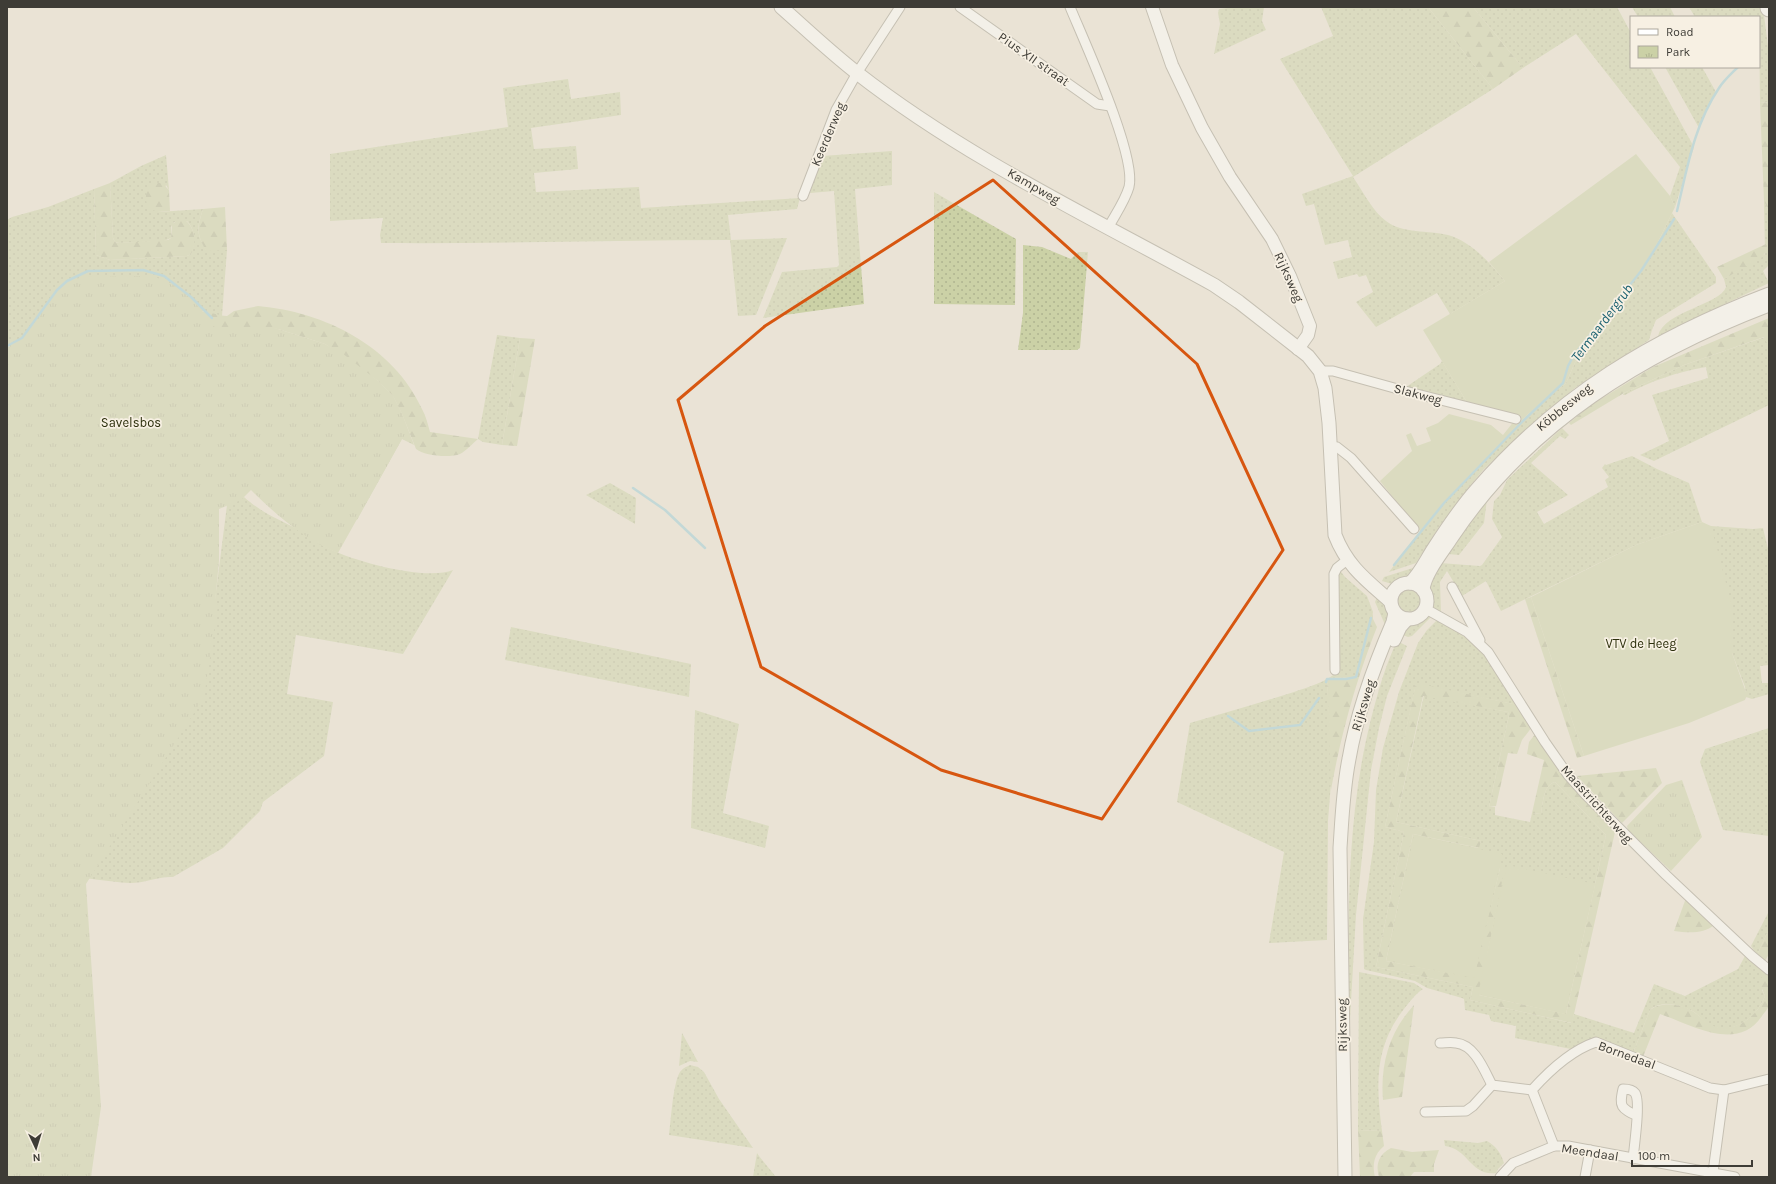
<svg xmlns="http://www.w3.org/2000/svg" width="1776" height="1184" viewBox="0 0 1776 1184" font-family="Karla,sans-serif">
	<style>
		.grass { fill: url(#grass-dots) }
		.forest { fill: url(#forest-firs) }
		.park { fill: url(#park-tufts) }
		.garden { fill: #cbd1a6 }
		.lines { fill: none; stroke-linecap: round; stroke-linejoin: round }
		.stream { stroke: #96cbd9; stroke-width: 2.5 }
		.minor-casing { stroke: #9b9589; stroke-width: 11 }
		.tertiary-casing { stroke: #9b9589; stroke-width: 14 }
		.secondary-casing { stroke: #9b9589; stroke-width: 15 }
		.motorway-casing { stroke: #9b9589; stroke-width: 19 }
		.minor { stroke: #fff; stroke-width: 9 }
		.tertiary { stroke: #fff; stroke-width: 12 }
		.secondary { stroke: #fff; stroke-width: 13 }
		.motorway { stroke: #fff; stroke-width: 17 }
		.marked { fill: none; stroke: #d75610; stroke-width: 3; stroke-linejoin: round }
		.labels { text-anchor: middle; dominant-baseline: central; stroke-width: 3.5; stroke-linejoin: round; paint-order: stroke }
		.street-label { font-size: 13px; fill: #3e3c36; stroke: #f7f0e3 }
		.park-label { font-size: 13px; fill: #2d300d; stroke: #f7f0e3 }
		.water-label { font-size: 14px; font-style: italic; fill: #1c6271; stroke: #f7f0e3 }
	</style>
	<defs>
		<pattern id="grass-dots" width="8" height="8" patternUnits="userSpaceOnUse"><rect width="8" height="8" fill="#cbd1a6"/><path d="M2 2h.1M6 6h.1" fill="none" stroke="#afb490" stroke-width="1.8" stroke-linecap="round"/></pattern>
		<pattern id="forest-firs" width="22" height="20" patternUnits="userSpaceOnUse"><rect width="22" height="20" fill="#cbd1a6"/><path d="M5 1l3.5 6h-7zM16 11l3.5 6h-7z" fill="#afb490"/></pattern>
		<pattern id="park-tufts" width="24" height="20" patternUnits="userSpaceOnUse"><rect width="24" height="20" fill="#cbd1a6"/><path d="M3 7l-1-3M5 7V3M7 7l1-3M15 17l-1-3M17 17v-4M19 17l1-3" fill="none" stroke="#afb490"/></pattern>
	</defs>
	<rect width="100%" height="100%" fill="#eae3d6"/>
	<!-- grass -->
	<g class="grass">
		<polygon points="1236,7 1264,7 1262,21 1266,30 1214,54 1220,24 1218,13 1219,9"/>
		<path d="M1321 7H1428L1493 89 1353 177C1362 190 1373 212 1386 221 1403 234 1428 230 1448 235 1472 242 1490 263 1505 281L1450 314 1437 293 1376 327 1356 302 1373 292 1366 275 1359 277 1357 274 1338 279 1333 262 1352 257 1348 240 1325 245 1314 204 1306 206 1302 194 1353 176 1280 59 1333 36Z"/>
		<polygon points="1473,7 1617,7 1631,33 1631,67 1650,67 1694,147 1675,207 1670,196 1680,167 1576,34 1523,68"/>
		<polygon points="1632,7 1670,7 1675,17 1638,17"/>
		<polygon points="1689,7 1763,7 1769,54 1769,102 1760,103 1759,17 1695,17"/>
		<polygon points="1665,67 1702,67 1716,92 1706,110 1699,128"/>
		<path d="M568 79 571 99 620 92 621 115 531 128 534 149 576 146 578 169 534 173 536 192 639 187 641 208 800 198 797 209 728 215 731 240 787 238 756 315 738 316 730 240C614 240 497 244 381 243L380 235 383 218 330 221V154L508 127 503 88Z"/>
		<polygon points="892,151 892,185 855,189 864,304 763,318 782,272 837,267 839,265 834,191 810,193 822,156"/>
		<path d="M166 155 169 190 166 185 158 212 203 209C197 228 196 233 206 250H227L222 316 210 314 206 311 201 312 207 322 278 329 325 344 378 381 393 396 402 414 414 445 402 439 357 520 319 509 22 358 7 344V220L12 217 48 207 94 189 96 255 110 260 187 256 191 254C195 243 196 231 187 221L174 222 171 227V238L164 241 119 243 115 242 113 238 110 183 141 166Z"/>
		<polygon points="934,192 1016,239 1015,305 934,304"/>
		<path d="M1764 201 1769 213V265L1763 271 1769 283 1658 336C1664 311 1720 305 1726 287L1724 279 1765 254Z"/>
		<polygon points="1672,213 1716,277 1716,283 1656,320 1652,330 1649,340 1575,388 1531,425 1484,469 1469,487 1439,527 1416,563 1389,572 1420,531 1485,458 1527,415 1566,383 1581,349 1643,267 1658,242"/>
		<polygon points="1023,245 1042,247 1071,259 1078,252 1088,252 1080,348 1077,350 1018,350 1023,313"/>
		<polygon points="497,335 520,338 502,445 483,442 478,439"/>
		<path d="M1765 337 1769 347V405L1654 461 1640 455 1669 441 1652 395 1708 378 1706 367C1678 372 1650 381 1625 395H1623L1624 393 1684 365Z"/>
		<polygon points="1442,361 1468,404 1406,387 1440,364"/>
		<polygon points="1562,428 1569,435 1565,439 1560,436 1531,463 1568,495 1537,512 1544,524 1608,487 1605,480 1609,477 1602,468 1605,464 1606,465 1632,456 1657,469 1689,483 1702,522 1636,545 1501,611 1486,581 1462,596 1447,571 1440,582 1441,613 1433,608 1427,588 1440,563 1480,566 1482,565 1502,537 1492,519 1494,501 1500,495 1507,480"/>
		<polygon points="610,483 636,498 635,524 586,495"/>
		<path d="M244 497C263 514 279 519 301 531 311 538 321 545 332 550 357 562 427 581 453 570L403 654 296 635 287 694 333 702 324 756 263 802 260 811 223 848 173 877C159 876 145 883 130 883 107 882 84 877 61 875L213 615 227 505Z"/>
		<polygon points="1487,499 1484,523 1459,555 1448,554 1447,550"/>
		<polygon points="1711,526 1753,529 1763,528 1769,553 1769,665 1760,666 1762,683 1769,683 1769,694 1752,699 1746,697 1745,687 1732,653 1731,629 1732,611 1710,529"/>
		<polygon points="1416,567 1411,578 1392,584 1382,581 1384,577"/>
		<path d="M1339 569 1345 577 1367 596 1373 612 1357 677 1327 678 1332 770 1328 821 1327 940 1269 943 1284 852 1177 802 1190 723C1225 713 1259 703 1294 692 1308 687 1327 682 1338 671L1337 613Z"/>
		<circle cx="1409" cy="601" r="11"/>
		<path d="M1378 595C1390 607 1390 610 1386 627L1375 602Z"/>
		<polygon points="1427,616 1432,616 1412,636 1408,637 1400,634 1408,624 1419,620"/>
		<path d="M1438 619 1478 646 1492 662 1518 705 1416 684 1385 827 1404 832 1376 967 1473 987 1470 1000 1571 1023 1574 1014 1634 1033 1654 984 1685 996 1738 969 1746 954 1768 973 1762 990 1765 996C1757 1017 1734 1035 1711 1026 1703 1023 1700 1016 1694 1012 1682 1005 1661 1000 1650 1010L1633 1053 1599 1041 1576 1050 1515 1038 1516 1026 1491 1021 1489 1015 1465 1010 1464 999 1462 998 1427 988 1415 981 1366 970 1364 969 1363 919 1374 842 1376 790 1383 748 1399 692 1418 643 1427 630Z"/>
		<polygon points="511,627 691,664 689,697 505,660"/>
		<path d="M1397 641 1407 646 1387 696 1379 728 1371 770 1356 915 1350 1019 1349 1021C1348 919 1346 818 1371 719 1378 692 1385 666 1397 641Z"/>
		<path d="M1424 695 1508 712 1509 715 1489 807H1495V815L1530 822 1532 813 1541 814C1543 804 1543 785 1555 782L1606 835 1566 1014 1479 995 1504 868H1500L1475 979 1386 961 1413 834 1478 848 1481 841 1396 822Z"/>
		<polygon points="695,710 739,724 723,813 769,826 765,848 691,828"/>
		<polygon points="1769,728 1769,836 1723,830 1700,762 1705,749"/>
		<polygon points="1769,911 1769,929 1757,955 1751,946"/>
		<path d="M1359 972 1414 983 1423 989C1415 994 1409 1003 1404 1009 1374 1047 1376 1086 1382 1131L1358 1130Z"/>
		<polygon points="682,1033 698,1062 690,1061 679,1066"/>
		<path d="M690 1065 698 1067 704 1072 719 1099 753 1148 669 1135C671 1120 673 1083 680 1072 683 1068 686 1067 690 1065Z"/>
		<path d="M1444 1140 1478 1143 1487 1141C1496 1146 1501 1153 1504 1163L1498 1169 1496 1173C1470 1176 1469 1149 1445 1146Z"/>
		<polygon points="757,1153 759,1156 776,1177 753,1177"/>
	</g>
	<!-- forest -->
	<g class="forest">
		<polygon points="1428,7 1473,7 1523,68 1493,89"/>
		<polygon points="1769,102 1769,213 1764,201 1760,103"/>
		<path d="M110 183 113 238 115 242 119 243 168 240 171 238 172 224 178 220H185C195 227 197 244 191 254L187 256 110 260 96 255 94 189Z"/>
		<path d="M157 183H162L169 190 170 211 158 212 148 208C144 196 145 187 157 183Z"/>
		<path d="M225 207 227 250 206 251C196 233 197 228 203 209Z"/>
		<polygon points="1766,244 1766,252 1761,258 1724,279 1717,267"/>
		<path d="M258 306C325 312 393 346 422 409 426 416 428 425 430 432L478 439C472 444 466 451 460 454 450 458 424 456 416 449L402 414 393 396 378 381 325 344 278 329 215 327 207 322 201 312C208 311 218 316 227 316L234 311Z"/>
		<polygon points="1769,318 1769,347 1764,337 1684,365 1624,393 1571,425 1569,423 1591,405 1653,367"/>
		<polygon points="520,338 535,339 517,446 502,445"/>
		<polygon points="1531,597 1584,756 1577,758 1525,599"/>
		<path d="M1373 612V619L1377 627C1356 680 1341 734 1331 790L1327 678 1357 677Z"/>
		<path d="M1416 683 1518 705 1532 727 1522 740 1517 754 1508 753 1496 806 1489 807 1509 715 1508 712 1423 696 1396 822 1481 841 1479 848 1413 834 1386 961 1474 978 1500 868 1499 867 1504 868V872L1479 995 1566 1014 1606 835 1555 782C1543 785 1543 804 1541 814L1532 813 1544 760 1527 754 1529 742 1536 733 1577 789 1615 832 1572 1023 1470 1000 1473 987 1376 967 1404 832 1385 827Z"/>
		<polygon points="1656,768 1662,783 1622,823 1577,776"/>
		<path d="M1686 898 1714 925C1704 934 1688 933 1674 931Z"/>
		<polygon points="1769,929 1769,954 1765,961 1757,955"/>
		<path d="M1768 973 1769 974C1769 982 1771 999 1769 1005 1768 1009 1764 1013 1762 1016 1737 1053 1692 1025 1660 1014L1643 1057 1633 1053 1650 1010C1661 1001 1683 1004 1694 1012 1700 1016 1703 1022 1711 1025 1734 1035 1757 1017 1765 996L1760 984 1761 978Z"/>
		<path d="M1414 1005 1402 1097 1383 1100C1380 1065 1389 1032 1414 1005Z"/>
		<path d="M1358 1130 1382 1131 1384 1146C1374 1154 1372 1165 1375 1177H1360Z"/>
		<path d="M1391 1148 1412 1152 1439 1150 1434 1164V1172H1414L1410 1177H1379C1375 1164 1379 1154 1391 1148Z"/>
	</g>
	<!-- park -->
	<g class="park">
		<path d="M150 276C170 280 189 294 201 310 205 315 207 322 210 327H270L324 344 342 353 378 381 393 396 402 414 413 443 402 439 338 553C305 540 275 514 251 490L241 500 219 509V561L215 603 218 605 204 697 86 884 101 1107 91 1177H7V347L16 346 32 328 59 289 71 280 84 277Z"/>
		<polygon points="1682,780 1702,837 1671,871 1628,830 1627,826 1666,785"/>
	</g>
	<!-- garden -->
	<g class="garden">
		<polygon points="1636,154 1670,196 1675,207 1658,242 1643,267 1581,349 1566,383 1527,415 1464,481 1420,531 1380,481 1412,451 1406,435 1411,433 1417,446 1431,441 1426,428 1438,423 1449,414 1491,425 1503,435 1518,416 1468,404 1423,330 1505,281 1489,262"/>
		<polygon points="1702,522 1711,526 1732,606 1732,653 1747,695 1745,700 1689,723 1584,756 1531,597 1636,545"/>
		<polygon points="1414,835 1502,854 1474,978 1387,960"/>
		<polygon points="1507,865 1595,884 1565,1014 1478,994"/>
	</g>
	<g class="lines">
		<!-- stream -->
		<g class="stream">
			<path d="M1677 211C1687 169 1694 125 1719 88 1724 80 1731 74 1738 67"/>
			<polyline points="7,346 22,338 57,290 67,281 88,271 143,270 164,276 191,297 212,318"/>
			<polyline points="1523,421 1563,383 1568,366 1574,355 1641,271 1674,219"/>
			<polyline points="633,488 665,510 705,548"/>
			<polyline points="1394,565 1444,503 1522,422"/>
			<polyline points="1326,682 1327,679 1346,679 1356,677 1371,618"/>
			<polyline points="1228,716 1249,731 1300,725 1319,698"/>
		</g>
		<!-- minor casing -->
		<g class="minor-casing">
			<g id="minor">
				<polyline points="960,7 1097,104 1110,106"/>
				<path d="M1070 7C1084 41 1137 156 1129 187 1125 201 1115 215 1108 228"/>
				<polyline points="803,196 836,110 857,73 900,7"/>
				<polyline points="1320,371 1333,371 1405,391 1516,419"/>
				<polyline points="1331,446 1337,447 1351,458 1414,529"/>
				<polyline points="1452,587 1480,640"/>
				<polyline points="1426,609 1467,632 1488,652 1545,742 1568,775 1585,794 1666,875 1752,956 1769,970"/>
				<polyline points="1335,670 1334,574 1337,568 1347,560"/>
				<path d="M1440 1043C1445 1043 1451 1042 1456 1043 1475 1045 1484 1070 1492 1085L1532 1090"/>
				<polyline points="1425,1112 1466,1111 1473,1106 1492,1085"/>
				<path d="M1554 1146 1532 1090C1549 1071 1572 1050 1596 1042L1710 1088 1724 1090 1769 1079"/>
				<path d="M1633 1159C1634 1147 1641 1101 1635 1093 1632 1089 1627 1089 1623 1089 1619 1107 1621 1108 1637 1116"/>
				<polyline points="1713,1172 1724,1090"/>
				<polyline points="1500,1177 1513,1163 1554,1146 1568,1146 1735,1177"/>
				<polyline points="1585,1177 1590,1150"/>
			</g>
		</g>
		<!-- tertiary casing -->
		<g class="tertiary-casing">
			<polyline id="tertiary" points="1152,7 1172,65 1202,128 1230,177 1272,239 1290,276 1310,326 1308,335 1298,349"/>
		</g>
		<!-- secondary casing -->
		<g class="secondary-casing">
			<g id="secondary">
				<path d="M781 7C806 29 830 52 857 73 966 158 1093 218 1214 285L1239 302 1308 356 1320 371 1325 388 1329 423 1335 535C1347 566 1366 580 1390 601"/>
				<circle cx="1409" cy="601" r="18"/>
				<path d="M1410 583C1420 574 1426 560 1434 548 1447 528 1461 507 1477 489 1559 395 1653 338 1769 294"/>
				<path d="M1423 590C1424 574 1443 551 1452 537 1528 423 1643 353 1769 305"/>
				<polyline points="1394,640 1400,627 1407,619"/>
				<path d="M1345 1177 1340 848C1342 818 1343 789 1349 759 1357 712 1374 666 1393 622L1395 613"/>
			</g>
		</g>
		<!-- motorway casing -->
		<g class="motorway-casing">
			<polyline id="motorway" points="1769,7 1769,8"/>
		</g>
		<!-- minor -->
		<use href="#minor" class="minor"/>
		<!-- tertiary -->
		<use href="#tertiary" class="tertiary"/>
		<!-- secondary -->
		<use href="#secondary" class="secondary"/>
		<!-- motorway -->
		<use href="#motorway" class="motorway"/>
	</g>
	<!-- marked area -->
	<path d="M0 0H1776V1184H0ZM993 180 1197 364 1283 550 1102 819 941 770 761 667 678 400 765 326Z" fill="#eae3d6" fill-opacity=".55" fill-rule="evenodd"/>
	<path class="marked" d="M993 180 1197 364 1283 550 1102 819 941 770 761 667 678 400 765 326Z"/>
	<g class="labels">
		<!-- street labels -->
		<g class="street-label">
			<text transform="translate(1034 59) rotate(35)">Pius XII straat</text>
			<text transform="translate(828 134) rotate(-67)">Keerderweg</text>
			<text transform="translate(1034 186) rotate(30)">Kampweg</text>
			<text transform="translate(1289 277) rotate(66)">Rijksweg</text>
			<text transform="translate(1418 394) rotate(15)">Slakweg</text>
			<text transform="translate(1564 407) rotate(-39)">Köbbesweg</text>
			<text transform="translate(1363 705) rotate(-73)">Rijksweg</text>
			<text transform="translate(1597 804) rotate(48)">Maastrichterweg</text>
			<text transform="translate(1342 1025) rotate(-91)">Rijksweg</text>
			<text transform="translate(1627 1055) rotate(20)">Bornedaal</text>
			<text transform="translate(1590 1152) rotate(9)">Meendaal</text>
		</g>
		<!-- park labels -->
		<g class="park-label">
			<text x="131" y="422">Savelsbos</text>
			<text x="1641" y="643">VTV de Heeg</text>
		</g>
		<!-- water labels -->
		<g class="water-label">
			<text transform="translate(1602 323) rotate(-53)">Termaardergrub</text>
		</g>
	</g>
	<!-- border -->
	<rect width="1776" height="1184" fill="none" stroke="#3e3c36" stroke-width="16"/>
	<!-- legend -->
	<rect x="1630" y="16" width="130" height="52" fill="#f7f0e3" stroke="#ada89e"/>
	<rect x="1638" y="29" width="20" height="6" fill="#ffffff" stroke="#ada89e"/>
	<text x="1666" y="36" font-size="12" fill="#3e3c36">Road</text>
	<rect x="1638" y="46" width="20" height="12" fill="url(#park-tufts)" stroke="#ada89e"/>
	<text x="1666" y="56" font-size="12" fill="#3e3c36">Park</text>
	<!-- north arrow -->
	<g transform="translate(36 1148) rotate(176)" stroke="#f7f0e3" stroke-width="3" paint-order="stroke">
	<path d="M0-3L7 15L0 10L-7 15Z" fill="#3e3c36"/>
	<text y="-6" font-size="11" font-weight="bold" text-anchor="middle" fill="#3e3c36">N</text>
	</g>
	<!-- scale -->
	<path d="M1632 1160v6h120v-6" fill="none" stroke="#3e3c36" stroke-width="2"/>
	<text x="1638" y="1160" font-size="12" fill="#3e3c36" stroke="#f7f0e3" stroke-width="3" paint-order="stroke">100 m</text>
</svg>
